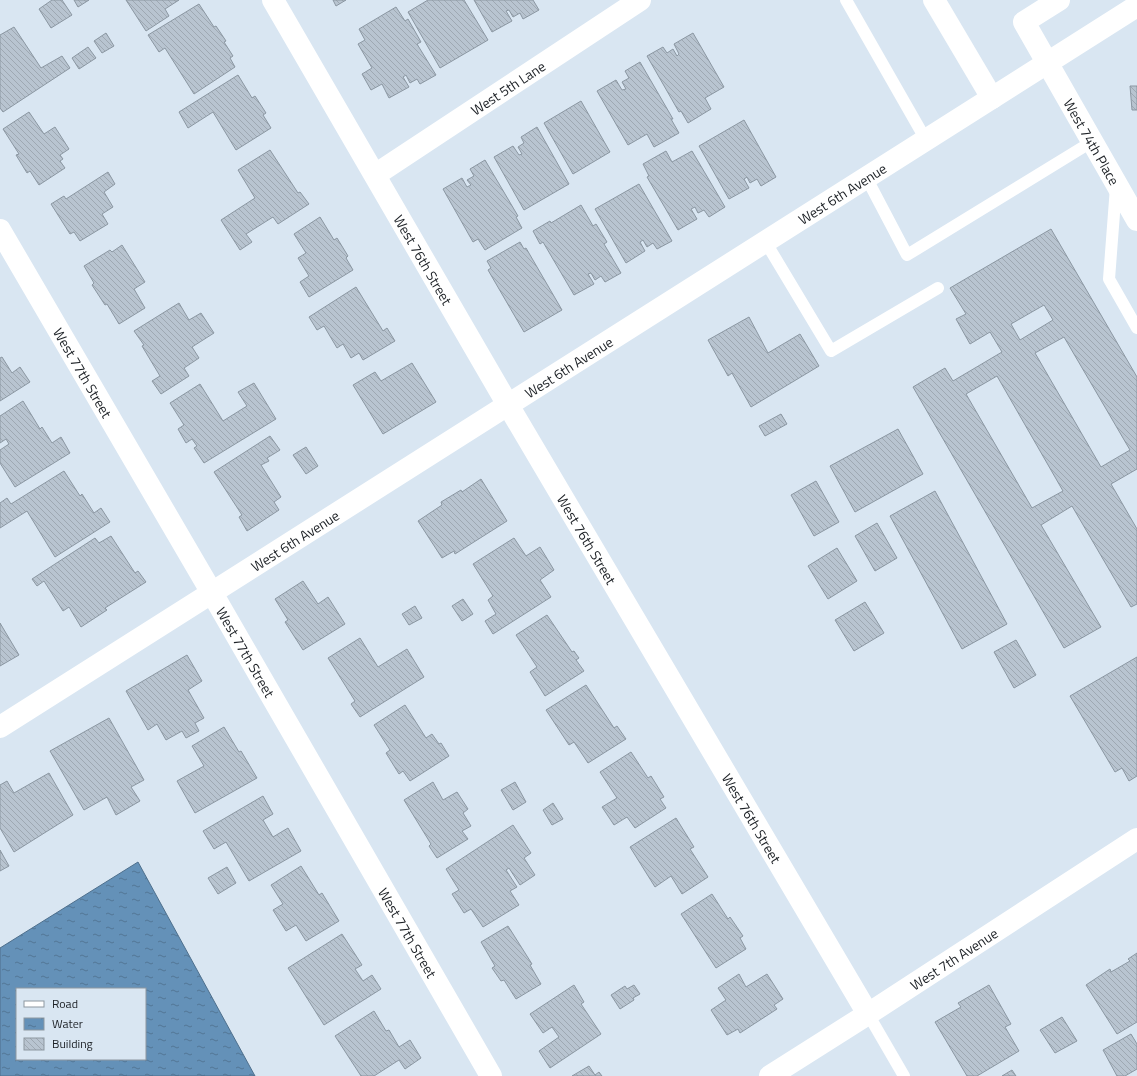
<svg xmlns="http://www.w3.org/2000/svg" width="1137" height="1076" viewBox="0 0 1137 1076" font-family="'Titillium Web',sans-serif">
	<style>
		.water { fill: url(#water-ripples); stroke: #4e6f8c; fill-rule: evenodd }
		.building { fill: url(#building-back-hatch); stroke: #8b97a2; fill-rule: evenodd }
		.lines { fill: none; stroke-linecap: round; stroke-linejoin: round }
		.service { stroke: #fff; stroke-width: 12 }
		.minor { stroke: #fff; stroke-width: 22 }
		.tertiary { stroke: #fff; stroke-width: 22 }
		.labels { text-anchor: middle; dominant-baseline: central; stroke-width: 3; stroke-linejoin: round; paint-order: stroke }
		.street-label { font-size: 14px; fill: #1c2025; stroke: #d9e6f2 }
	</style>
	<defs>
		<pattern id="water-ripples" width="26" height="14" patternUnits="userSpaceOnUse"><rect width="26" height="14" fill="#6491b8"/><path d="M2 4q2-2 4 0t4 0M15 11q2-2 4 0t4 0" fill="none" stroke="#527695"/></pattern>
		<pattern id="building-back-hatch" width="6" height="6" patternUnits="userSpaceOnUse"><rect width="6" height="6" fill="#b8c4d0"/><path d="M-1 5l2 2M0 0l6 6M5-1l2 2" fill="none" stroke="#9ea8b2"/></pattern>
	</defs>
	<rect width="100%" height="100%" fill="#d9e6f2"/>
	<!-- water -->
	<path class="water" d="M138 862 255 1076H0V948ZM17 989H145V1059H17Z"/>
	<!-- building -->
	<g class="building">
		<polygon points="52,0 62,0 72,15 51,28 39,9"/>
		<polygon points="74,0 89,0 78,7"/>
		<polygon points="126,0 179,0 165,9 169,16 146,31"/>
		<polygon points="333,0 346,0 336,6"/>
		<polygon points="428,0 464,0 488,40 440,68 408,12"/>
		<polygon points="474,0 533,0 539,10 523,19 520,13 513,17 509,10 506,11 512,21 492,32"/>
		<polygon points="199,4 214,27 216,26 226,41 224,42 233,56 230,58 235,67 194,94 165,48 159,52 148,35"/>
		<polygon points="396,7 405,21 408,19 421,42 417,44 436,75 420,84 417,79 410,83 406,75 403,77 409,87 389,98 382,84 371,90 362,74 372,68 358,44 365,40 359,29"/>
		<polygon points="14,27 41,68 62,56 70,68 3,112 0,108 0,35"/>
		<polygon points="106,33 114,46 102,53 94,41"/>
		<polygon points="693,33 724,87 705,98 711,109 688,123 681,111 679,112 647,56 663,47 667,53 673,49 677,56 679,54 674,44"/>
		<polygon points="88,47 96,58 79,69 72,58"/>
		<polygon points="640,62 673,119 671,119 679,133 654,147 647,134 628,145 597,91 616,80 622,90 626,89 622,82 629,78 625,71"/>
		<polygon points="238,75 252,98 255,96 266,113 263,115 271,128 236,150 213,112 188,128 179,112"/>
		<polygon points="1130,86 1137,86 1137,110 1132,110"/>
		<polygon points="581,101 610,152 573,174 544,123"/>
		<polygon points="29,112 44,134 55,127 69,149 60,155 63,159 60,161 65,168 39,185 30,171 27,173 16,155 19,154 3,129"/>
		<polygon points="744,120 776,177 761,186 757,179 750,183 747,177 744,179 749,188 729,199 699,146"/>
		<polygon points="537,127 569,184 524,210 494,157 513,146 519,155 522,154 518,147 524,143 521,137"/>
		<polygon points="270,150 298,193 300,192 309,204 278,224 273,217 246,234 252,242 240,250 221,220 255,198 238,170"/>
		<polygon points="666,151 672,162 692,151 725,207 709,217 704,210 698,213 695,207 691,209 697,219 678,230 647,177 649,176 643,164"/>
		<polygon points="485,160 518,216 516,217 522,228 485,250 478,239 473,242 443,189 462,178 467,187 471,185 467,180 474,176 470,169"/>
		<polygon points="108,172 115,184 104,192 113,207 102,214 108,224 80,241 74,232 70,234 51,204 64,196 66,199"/>
		<polygon points="639,184 672,241 657,249 653,243 647,247 643,240 640,242 645,251 626,263 595,209"/>
		<polygon points="581,205 593,226 596,224 607,242 604,244 621,273 605,282 601,276 595,280 591,273 588,274 594,284 574,295 543,242 540,244 533,231 550,221 551,223"/>
		<polygon points="320,217 334,240 337,238 348,256 346,258 353,270 309,297 300,282 309,276 298,258 306,253 294,234"/>
		<path d="M1051 229 1137 377V469L1111 484 1137 529V604L1131 607 1072 506 1041 525 1101 627 1064 648 913 387 945 368 953 381 1002 352 990 332 970 344 956 319 966 314 950 288ZM1044 305 1053 320 1020 340 1011 324ZM1064 337 1130 450 1101 467 1035 353ZM997 376 1063 491 1032 508 966 394Z"/>
		<polygon points="520,242 524,249 526,248 562,310 524,332 488,270 491,268 487,261"/>
		<polygon points="122,245 145,282 134,289 145,308 119,324 107,304 105,305 92,285 94,283 84,266 110,250 112,252"/>
		<polygon points="356,287 383,331 387,328 395,341 363,360 359,353 351,358 343,344 337,348 324,326 317,330 309,317"/>
		<polygon points="179,303 189,320 201,313 214,333 192,347 199,358 184,368 189,376 161,394 152,381 160,376 142,346 144,345 134,331"/>
		<polygon points="749,317 768,353 800,334 819,366 751,407 732,373 728,376 708,340"/>
		<polygon points="2,357 12,373 20,367 30,382 0,401 0,358"/>
		<polygon points="412,363 436,402 383,434 353,385 375,372 381,381"/>
		<polygon points="254,383 276,419 204,463 194,448 197,446 192,439 186,443 178,429 184,425 170,403 200,384 223,421 247,406 238,392"/>
		<polygon points="23,401 40,429 42,427 52,443 61,437 70,453 15,487 0,463 0,450 9,444 6,439 0,443 0,416"/>
		<polygon points="781,414 787,424 765,436 759,426"/>
		<polygon points="898,429 923,474 855,512 830,466"/>
		<polygon points="270,436 280,450 267,458 269,461 261,465 281,497 274,502 279,510 247,531 239,517 242,515 214,472"/>
		<polygon points="306,447 318,466 306,474 293,455"/>
		<polygon points="64,471 80,496 82,494 94,513 101,508 110,522 55,557 27,511 0,528 0,503 7,498 11,504"/>
		<polygon points="481,479 507,521 455,554 454,551 442,558 418,521 442,505 441,502 461,490 462,492"/>
		<polygon points="816,481 839,522 814,536 791,495"/>
		<polygon points="935,491 1007,624 962,649 890,516"/>
		<polygon points="877,523 897,558 875,571 855,536"/>
		<polygon points="111,536 135,573 138,571 146,582 105,608 107,610 81,627 69,607 63,611 44,581 37,586 32,579 95,538 99,543"/>
		<polygon points="514,538 526,556 540,547 554,570 540,580 551,597 493,634 485,621 496,614 488,600 493,596 473,564"/>
		<polygon points="837,548 857,581 828,599 808,566"/>
		<polygon points="303,581 318,604 328,597 345,624 303,650 285,622 288,620 275,599"/>
		<polygon points="463,599 473,614 462,621 452,606"/>
		<polygon points="865,602 884,633 854,651 835,620"/>
		<polygon points="415,606 422,618 409,625 402,614"/>
		<polygon points="547,615 572,652 574,651 576,654 579,658 576,660 584,671 545,696 530,672 537,667 516,635"/>
		<polygon points="0,623 19,655 0,666"/>
		<polygon points="360,638 378,667 407,649 424,677 360,717 351,704 355,701 328,658"/>
		<polygon points="1016,640 1036,675 1014,688 994,652"/>
		<polygon points="187,655 202,681 188,690 204,718 195,723 199,731 186,738 182,731 166,740 157,724 148,730 126,691"/>
		<polygon points="1137,657 1137,776 1129,781 1122,768 1115,772 1070,696"/>
		<polygon points="586,685 614,728 617,726 626,739 588,763 574,742 569,745 546,710"/>
		<polygon points="405,705 426,738 432,734 439,744 441,743 449,756 410,781 403,771 399,774 386,753 390,750 374,725"/>
		<polygon points="109,718 144,780 131,787 140,801 116,815 107,797 84,810 50,751"/>
		<polygon points="224,727 239,752 241,751 257,778 195,813 177,781 204,766 192,746"/>
		<polygon points="631,752 648,778 651,776 664,797 660,799 666,808 635,828 627,817 614,825 602,807 617,798 600,772"/>
		<polygon points="49,773 73,815 14,852 0,828 0,785 7,781 14,793"/>
		<polygon points="433,782 443,800 457,792 468,809 463,813 471,826 462,831 468,839 437,858 429,846 431,844 404,800"/>
		<polygon points="515,782 526,802 513,810 501,790"/>
		<polygon points="263,796 273,814 263,820 273,837 288,828 301,851 249,881 226,842 214,849 203,831"/>
		<polygon points="553,803 563,819 552,825 543,810"/>
		<polygon points="676,818 694,847 690,849 708,877 682,894 671,876 655,887 630,847"/>
		<polygon points="513,825 531,853 524,858 535,875 520,885 509,868 506,870 517,887 510,891 519,905 483,927 471,909 464,913 452,894 459,890 446,869"/>
		<polygon points="0,850 9,866 0,871"/>
		<polygon points="301,866 319,895 322,893 339,921 306,941 296,925 286,931 273,910 283,904 271,885"/>
		<polygon points="227,867 236,883 218,894 208,878"/>
		<polygon points="712,894 728,919 730,917 743,936 740,938 746,949 716,968 681,914"/>
		<polygon points="508,926 532,964 530,965 541,984 516,999 504,980 501,981 492,968 495,966 481,942"/>
		<polygon points="342,934 362,965 355,969 363,981 372,975 381,989 324,1025 288,968"/>
		<polygon points="1137,953 1137,1022 1117,1034 1086,985 1110,969 1111,972 1130,961 1128,959"/>
		<polygon points="739,974 746,987 767,974 783,999 774,1005 777,1009 740,1033 738,1029 727,1035 711,1010 726,1000 718,988"/>
		<polygon points="574,985 584,1002 581,1004 601,1034 550,1068 539,1051 559,1037 552,1027 543,1033 530,1014"/>
		<polygon points="634,985 640,994 633,998 634,1000 620,1009 611,995 625,986 627,989"/>
		<polygon points="989,985 1011,1024 1005,1027 1019,1051 977,1076 967,1076 935,1022 961,1007 958,1003"/>
		<polygon points="374,1011 386,1031 389,1030 399,1047 410,1040 421,1058 405,1069 399,1060 374,1076 361,1076 335,1036"/>
		<polygon points="1062,1017 1077,1041 1055,1053 1040,1030"/>
		<polygon points="1131,1034 1137,1044 1137,1069 1125,1076 1117,1076 1103,1050"/>
		<polygon points="589,1066 595,1075 599,1072 602,1076 572,1076"/>
		<polygon points="1012,1070 1016,1076 1002,1076"/>
	</g>
	<g class="lines">
		<!-- service -->
		<g class="service">
			<polyline points="846,0 926,140"/>
			<polyline points="866,177 907,255 1093,141"/>
			<polyline points="1116,187 1109,279 1137,328"/>
			<polyline points="765,241 831,351 938,288"/>
			<polyline points="868,1014 904,1076"/>
		</g>
		<!-- minor -->
		<g class="minor">
			<path id="s1" d="M273 0 508 405 868 1014"/>
			<polyline points="934,0 992,98"/>
			<path id="s2" d="M1059 0 1024 22 1137 220"/>
			<path id="s3" d="M375 175 640 0"/>
			<path id="s4" d="M0 230 212 593"/>
			<path id="s5" d="M770 1076 868 1014 1137 839"/>
		</g>
		<!-- tertiary -->
		<g class="tertiary">
			<path id="s6" d="M212 593 491 1076"/>
			<path id="s7" d="M0 727 1137 6"/>
		</g>
	</g>
	<g class="labels">
		<!-- street labels -->
		<g class="street-label">
			<text stroke="none"><textPath href="#s3" startOffset="159">West 5th Lane</textPath></text>
			<text stroke="none"><textPath href="#s2" startOffset="179">West 74th Place</textPath></text>
			<text stroke="none"><textPath href="#s7" startOffset="997">West 6th Avenue</textPath></text>
			<text stroke="none"><textPath href="#s1" startOffset="300">West 76th Street</textPath></text>
			<text stroke="none"><textPath href="#s7" startOffset="673">West 6th Avenue</textPath></text>
			<text stroke="none"><textPath href="#s4" startOffset="165">West 77th Street</textPath></text>
			<text stroke="none"><textPath href="#s1" startOffset="624">West 76th Street</textPath></text>
			<text stroke="none"><textPath href="#s7" startOffset="349">West 6th Avenue</textPath></text>
			<text stroke="none"><textPath href="#s6" startOffset="68">West 77th Street</textPath></text>
			<text stroke="none"><textPath href="#s1" startOffset="948">West 76th Street</textPath></text>
			<text stroke="none"><textPath href="#s6" startOffset="392">West 77th Street</textPath></text>
			<text stroke="none"><textPath href="#s5" startOffset="218">West 7th Avenue</textPath></text>
		</g>
	</g>
	<!-- legend -->
	<rect x="16" y="988" width="130" height="72" fill="#d9e6f2" stroke="#8d97a0"/>
	<rect x="24" y="1001" width="20" height="6" fill="#ffffff" stroke="#8d97a0"/>
	<text x="52" y="1008" font-size="12" fill="#1c2025">Road</text>
	<rect x="24" y="1018" width="20" height="12" fill="url(#water-ripples)" stroke="#8d97a0"/>
	<text x="52" y="1028" font-size="12" fill="#1c2025">Water</text>
	<rect x="24" y="1038" width="20" height="12" fill="url(#building-back-hatch)" stroke="#8d97a0"/>
	<text x="52" y="1048" font-size="12" fill="#1c2025">Building</text>
</svg>
